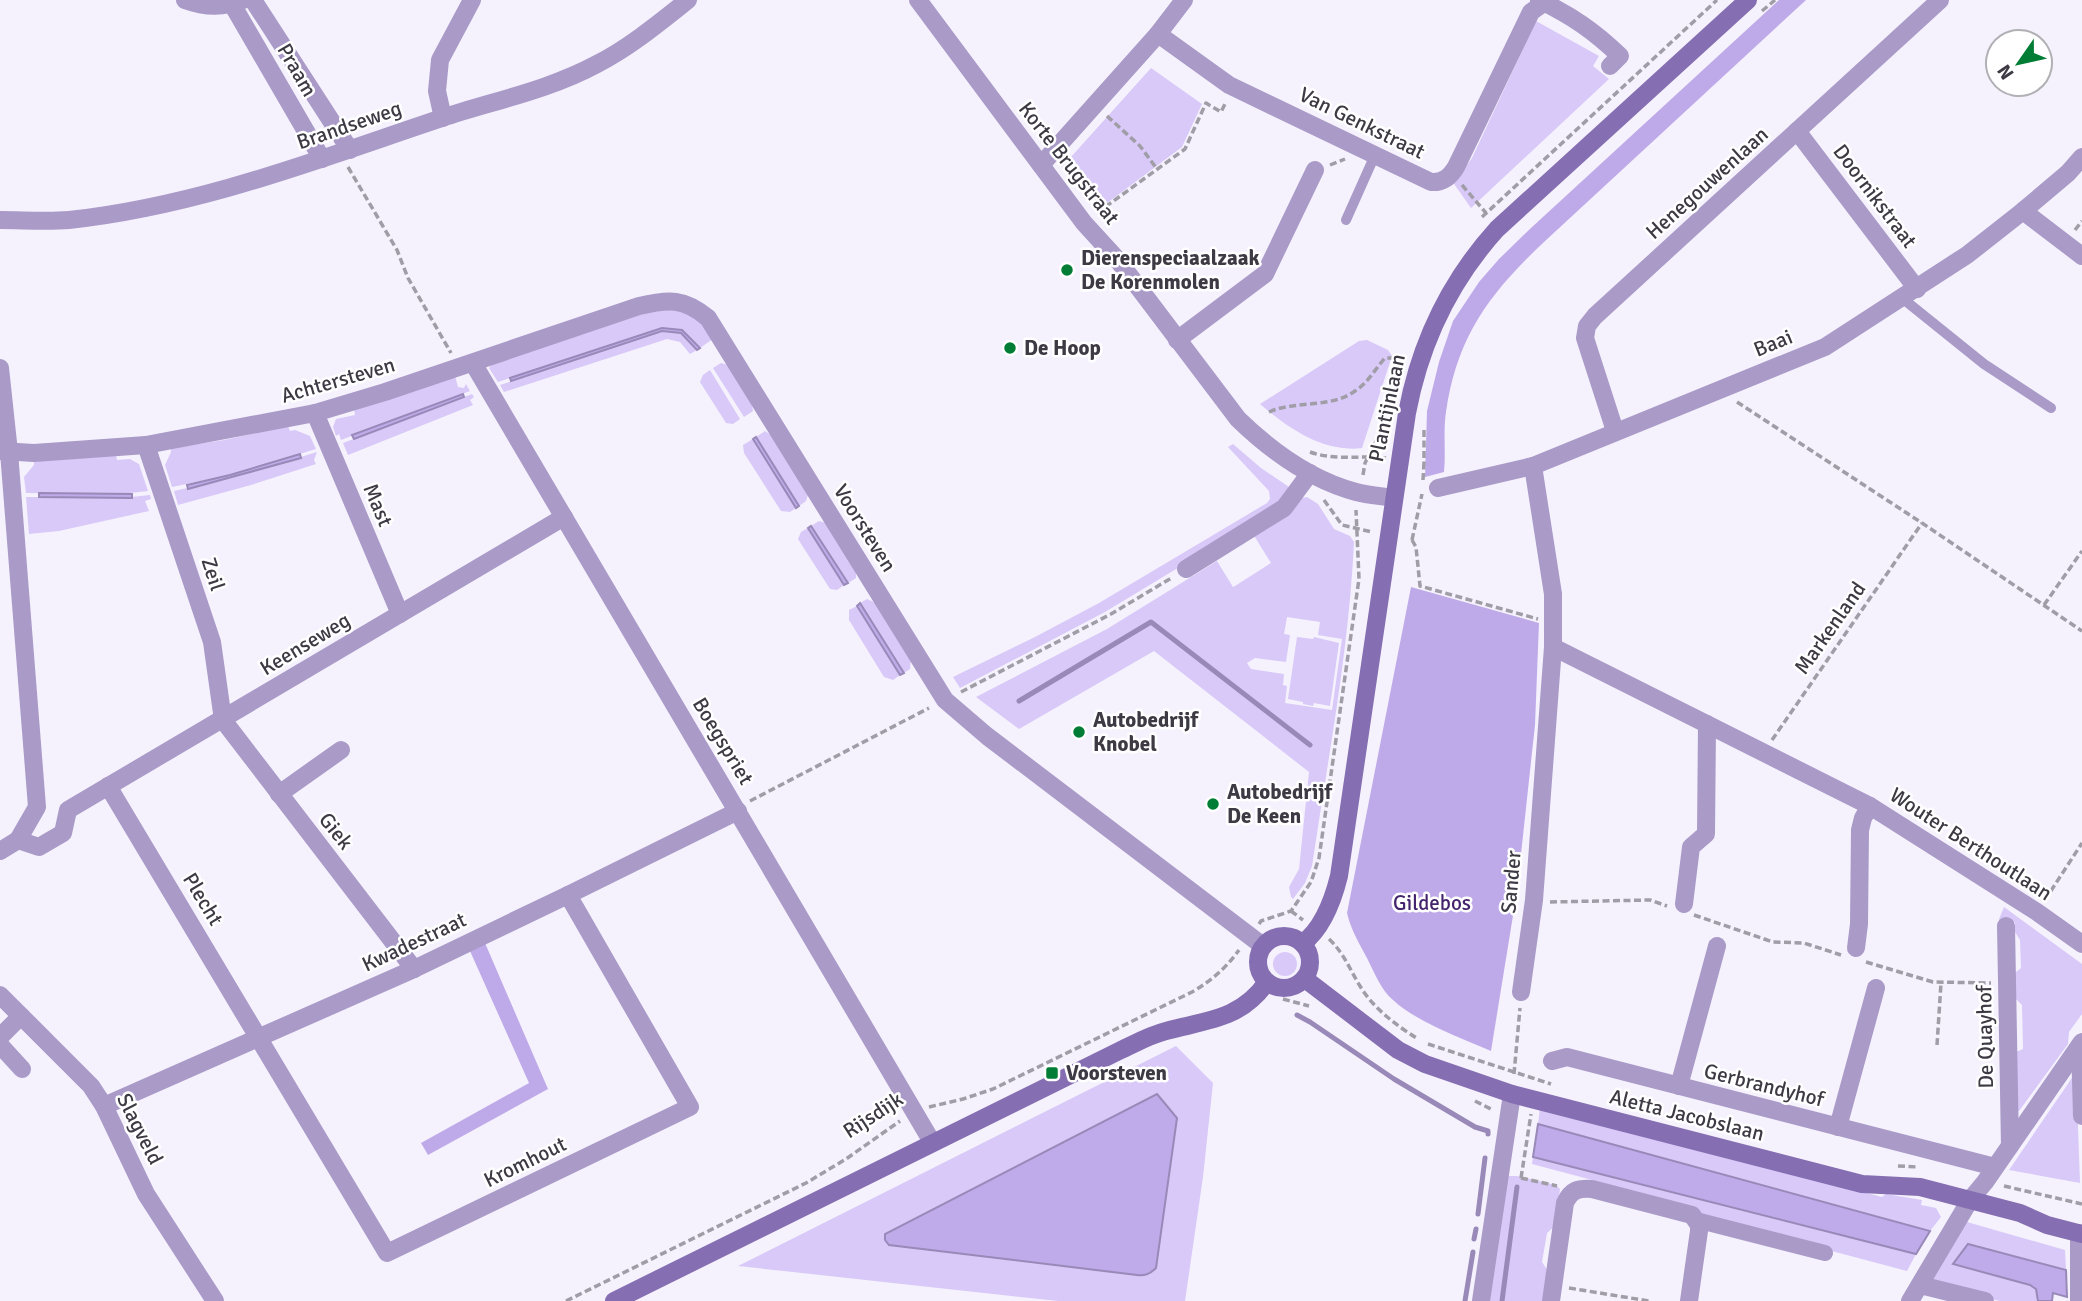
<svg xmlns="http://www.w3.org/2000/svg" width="2082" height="1301" viewBox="0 0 2082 1301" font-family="Signika,sans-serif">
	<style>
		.green { fill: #d8c9f8; fill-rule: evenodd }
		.forest { fill: #bfaae9 }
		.water { fill: #c0abea; stroke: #9989b8; stroke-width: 2 }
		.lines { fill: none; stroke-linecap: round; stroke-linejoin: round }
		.stream { stroke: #9989b8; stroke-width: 5 }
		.path { stroke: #a09da7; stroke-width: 3.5; stroke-dasharray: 7 3.5; stroke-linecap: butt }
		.service { stroke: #a99ac8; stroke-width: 10 }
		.pedestrian { stroke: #a99ac8; stroke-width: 16 }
		.minor { stroke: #a99ac8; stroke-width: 18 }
		.secondary { stroke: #856eb1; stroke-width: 18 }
		.poi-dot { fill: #017d35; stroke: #fff; stroke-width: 2.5 }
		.labels { text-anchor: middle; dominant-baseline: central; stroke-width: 5; stroke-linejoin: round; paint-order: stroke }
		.street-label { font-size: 21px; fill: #3d3a44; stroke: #fff }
		.poi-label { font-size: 21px; font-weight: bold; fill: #3d3a44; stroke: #fff; text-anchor: start }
		.park-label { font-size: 21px; fill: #43246d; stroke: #fff }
	</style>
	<rect width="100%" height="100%" fill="#f5f2fd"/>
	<!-- green -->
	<g class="green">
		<polygon points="1536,21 1599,56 1593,66 1609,79 1471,208 1452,181 1461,173 1472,158"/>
		<polygon points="1151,68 1202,104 1182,147 1099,209 1082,186 1074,184 1062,167"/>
		<polygon points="676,308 695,315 713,339 700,348 682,330 662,328 498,382 489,368 492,364 639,315 662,309"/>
		<polygon points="662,331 681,333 697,350 690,354 680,342 667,339 504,392 500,385"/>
		<path d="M1367 340 1388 350 1392 356 1362 448C1323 453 1288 428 1260 404L1359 341Z"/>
		<polygon points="721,363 728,365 752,405 753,411 744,417 713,368"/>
		<polygon points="710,370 740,419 733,424 726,423 700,382 703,375"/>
		<polygon points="455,376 458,387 464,388 466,384 470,391 341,440 339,434 336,436 333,427 336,419 355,415 354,409"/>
		<polygon points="472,394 474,397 470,400 473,405 348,455 343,443"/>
		<polygon points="288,426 290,431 295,430 310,436 316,449 230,475 172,487 165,465 171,452 171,448 224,440"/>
		<polygon points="765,431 771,435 808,495 806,501 799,506 756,437"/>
		<polygon points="753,439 796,508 790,512 781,511 744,453 743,445"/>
		<polygon points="1233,444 1261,468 1289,487 1280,501 1196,557 1105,612 960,688 953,677 1035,637 1099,603 1267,503 1270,499 1269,491 1228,447"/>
		<polygon points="317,452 314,460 316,464 251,485 178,505 174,491 232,478"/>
		<polygon points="116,455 117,460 130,459 139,464 148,491 121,494 26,493 24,477 34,465 34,460"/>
		<polygon points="150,495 151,499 145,501 149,511 59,531 29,534 26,497 122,498"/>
		<path d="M1307 497 1318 504 1334 529 1350 536 1354 542C1349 650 1328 758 1312 866L1305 883 1293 899 1291 897 1289 887 1299 869 1309 772 1154 651 1019 729 976 697 1107 629 1217 561 1233 587 1235 586 1271 563 1253 534 1302 498ZM1287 617 1320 622 1318 635 1342 639 1332 710 1285 703 1287 686 1283 685 1284 674 1251 669 1247 663 1255 658 1286 662 1290 635 1284 634Z"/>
		<polygon points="819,521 826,523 856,572 856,578 848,583 811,526"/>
		<polygon points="808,528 844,585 837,590 830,589 798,539 801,532"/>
		<polygon points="867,599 876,603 911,659 910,669 904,673 860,603"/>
		<polygon points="857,606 900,675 893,680 884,677 849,620 849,610"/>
		<polygon points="1297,637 1313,639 1314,637 1339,643 1330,706 1314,703 1313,706 1303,704 1303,702 1288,699"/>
		<polygon points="2004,907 2082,964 2082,1014 2069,1032 2068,1044 2019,1111 2017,1111 2016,1052 2023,1049 2022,1005 2015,998 2015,973 2021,968 2020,940 2015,932 2015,922 2001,922 1999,919"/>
		<circle cx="1285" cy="964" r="12"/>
		<polygon points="1176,1046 1213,1083 1203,1177 1185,1301 1058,1301 738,1266"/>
		<polygon points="2076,1072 2080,1183 2009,1170"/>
		<polygon points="1540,1108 1882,1197 1886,1194 1922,1200 1921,1205 1936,1208 1941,1217 1930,1231 1538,1124"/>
		<polygon points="1533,1157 1916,1254 1907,1271 1703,1217 1694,1207 1532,1164"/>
		<polygon points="1507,1176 1517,1176 1556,1185 1560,1189 1555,1226 1547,1233 1542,1262 1548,1271 1543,1301 1489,1301"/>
		<polygon points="1967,1222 2065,1250 2066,1270 1969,1244 1953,1264 2030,1285 2036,1289 2038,1301 2000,1301 1928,1283"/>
	</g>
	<!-- forest -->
	<g class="forest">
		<path d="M1779 0H1806L1544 242C1490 293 1457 336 1446 412 1443 431 1446 452 1444 472L1425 477 1427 411 1439 362 1453 321 1479 282 1499 259 1531 228Z"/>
		<path d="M1411 587 1539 623 1535 725 1517 891 1491 1051C1463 1039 1415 1021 1393 1000 1381 990 1374 972 1367 958 1359 943 1351 930 1347 913Z"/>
		<polygon points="485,943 548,1089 428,1155 421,1143 529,1083 470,951"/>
	</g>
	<!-- water -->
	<g class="water">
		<polygon points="662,328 682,330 700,348 697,350 681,333 662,331 511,381 510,378"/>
		<polygon points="463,394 464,397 354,439 352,435"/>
		<polygon points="756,437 799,506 796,508 753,439"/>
		<polygon points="300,454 301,458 188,489 187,485 230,475"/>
		<polygon points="39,493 132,494 132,498 39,497"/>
		<polygon points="811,526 848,583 844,585 808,528"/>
		<polygon points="860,603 904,673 900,675 857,606"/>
		<path d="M1157 1094 1177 1118 1156 1268C1150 1274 1145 1276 1137 1275L889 1245 885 1240V1234Z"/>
		<polygon points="1538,1124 1930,1231 1916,1254 1533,1157"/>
		<polygon points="1968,1244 2066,1270 2067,1297 2053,1293 2052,1301 2038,1301 2036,1289 2030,1285 1953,1264"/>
	</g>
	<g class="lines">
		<!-- stream -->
		<g class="stream">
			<polyline points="1019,701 1151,622 1310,745"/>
			<polyline points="1297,1015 1310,1022 1394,1079 1475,1127 1488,1131 1488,1134"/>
			<polyline points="1478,1214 1485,1158"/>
			<polyline points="1474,1239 1476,1229"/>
			<polyline points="1465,1301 1473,1252"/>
			<polyline points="1502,1301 1517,1187"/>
		</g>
		<!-- path -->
		<g class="path">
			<polyline points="1762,11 1775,0"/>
			<polyline points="1107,116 1140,146 1157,169"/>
			<polyline points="1330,165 1345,159"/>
			<polyline points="348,167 397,250 408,278 451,353"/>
			<polyline points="1462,185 1486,213"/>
			<polyline points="1097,213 1185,149 1206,103 1221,112 1226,102"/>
			<polyline points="1482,217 1717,0"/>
			<polyline points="2075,230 2082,221"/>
			<polyline points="1737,402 1922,523 2082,631"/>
			<path d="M1269 412C1296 400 1330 409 1355 391 1368 383 1375 369 1385 358H1392"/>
			<polyline points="1424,430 1424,463"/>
			<path d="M1310 452C1335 461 1360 455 1386 458"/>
			<polyline points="1363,475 1365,463 1381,431 1389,404"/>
			<polyline points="1423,480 1424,463"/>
			<polyline points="1324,500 1342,525 1372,532"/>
			<polyline points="1412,540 1422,494"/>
			<polyline points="1412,540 1416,547 1420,586 1538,619"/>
			<polyline points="2044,605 2082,551"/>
			<polyline points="961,692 1111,614 1173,577"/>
			<polyline points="1772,740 1922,523"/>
			<polyline points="750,801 929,708"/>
			<polyline points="2045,900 2082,843"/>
			<polyline points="1550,902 1650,900 1667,906"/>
			<polyline points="1291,911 1303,920"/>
			<polyline points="1694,915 1773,942 1804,943 1841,955"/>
			<polyline points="1259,924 1261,921 1291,911 1311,882 1319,858 1359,579 1356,510"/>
			<path d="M1329 939C1344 953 1350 970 1360 986 1373 1008 1397 1026 1418 1039"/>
			<polyline points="1866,962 1933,982 1991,983"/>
			<polyline points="1283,999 1309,1006"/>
			<polyline points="1428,1044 1551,1084"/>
			<polyline points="1937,1045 1941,983"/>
			<polyline points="1514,1074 1520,1008"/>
			<polyline points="1475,1101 1493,1110"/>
			<path d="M929 1107 963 1099 993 1089 1192 992C1211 981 1226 968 1239 950"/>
			<polyline points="1898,1166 1918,1167"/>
			<polyline points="1521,1178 1531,1114"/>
			<polyline points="1521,1178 1557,1186"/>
			<polyline points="2004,1186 2082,1204"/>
			<polyline points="1569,1288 1649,1301"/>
			<polyline points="566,1301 806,1183 846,1159 900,1121"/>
		</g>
		<!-- service -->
		<g class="service">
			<polyline points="1346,220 1375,155"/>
			<polyline points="1902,298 1984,364 2051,408"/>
		</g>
		<!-- pedestrian -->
		<polyline class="pedestrian" points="1696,1220 1825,1253"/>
		<!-- minor -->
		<g class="minor">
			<path d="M185 0C204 7 224 8 243 0"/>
			<polyline points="253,0 350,150"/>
			<path d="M918 0 1084 223 1117 259 1238 419C1271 451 1311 480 1356 492 1368 495 1381 496 1393 498"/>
			<path d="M1539 0C1572 16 1594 31 1620 56L1610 66"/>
			<polyline points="232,4 322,159"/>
			<path d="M1158 34 1229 85 1431 182C1443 183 1450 177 1456 167L1531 12 1548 0"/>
			<polyline points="443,118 437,91 440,60 472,0"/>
			<polyline points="1797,131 1917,289"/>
			<polyline points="1041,165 1158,34 1184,0"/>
			<polyline points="2023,211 2082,256"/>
			<path d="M0 220C23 220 46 222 69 220 199 206 319 159 442 118 493 101 549 90 597 64 630 47 659 23 688 0"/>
			<polyline points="1177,340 1265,274 1315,170"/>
			<polyline points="473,363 932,1142"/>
			<polyline points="0,368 9,452 37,807 18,840"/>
			<polyline points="315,413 400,614"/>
			<polyline points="1615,431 1585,338 1587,326 1595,316 1940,0"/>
			<polyline points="146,445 212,642 223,720 414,969"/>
			<path d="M0 451 34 453 146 445 315 413 385 392 639 306C669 299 684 298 708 318L945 700 987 736 1263 946"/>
			<polyline points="1438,488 1533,466 1825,347 1967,255 2023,211 2068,173 2082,157"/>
			<polyline points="1186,569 1284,508 1310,473"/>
			<polyline points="1553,647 1870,806 2037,912 2082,944"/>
			<polyline points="108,786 387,1253 690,1107 568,895"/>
			<polyline points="279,794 341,750"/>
			<polyline points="0,851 18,840 39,847 63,833 68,810 564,517"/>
			<polyline points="1684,904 1691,847 1706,834 1707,724"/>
			<polyline points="2006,926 2010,1146"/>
			<polyline points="1856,948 1859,924 1860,830 1863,818 1870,806"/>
			<polyline points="1521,992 1534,900 1553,647 1553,594 1533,466"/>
			<polyline points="0,995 91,1086 104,1106 146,1194 215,1301"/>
			<polyline points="0,1037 21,1016"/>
			<polyline points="0,1045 22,1069"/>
			<polyline points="2080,1045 2082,1116"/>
			<polyline points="1552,1061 1567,1057 1995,1167"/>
			<polyline points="1679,1086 1717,946"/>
			<polyline points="104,1106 414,969 568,895 738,811"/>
			<polyline points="1838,1127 1876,988"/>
			<polyline points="2079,1233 2079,1301"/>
			<polyline points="1920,1285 1985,1301"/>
			<polyline points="1481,1301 1512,1094"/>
			<path d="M1551 1301 1565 1203C1571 1190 1578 1188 1592 1189L1692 1215 1699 1225V1231L1689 1301"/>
			<polyline points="1910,1301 1970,1200 1985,1182 2082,1042"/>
		</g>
		<!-- secondary -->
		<g class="secondary">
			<circle cx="1284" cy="962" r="26"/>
			<path d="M1303 943C1323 928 1333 900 1339 876L1407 413C1420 344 1449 282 1497 229L1748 0"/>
			<polyline points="1305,979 1398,1050 1425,1064 1512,1094 1862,1184 1920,1187 2020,1213 2047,1225 2082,1234"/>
			<path d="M614 1301 1121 1050C1136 1043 1150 1035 1166 1031 1207 1020 1240 1020 1267 982"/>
		</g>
	</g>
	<!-- markers -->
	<g class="poi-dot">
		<circle cx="1067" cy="270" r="7"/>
		<circle cx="1010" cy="348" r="7"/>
		<circle cx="1079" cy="732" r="7"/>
		<circle cx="1213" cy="804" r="7"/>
		<rect x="1045" y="1066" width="14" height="14" rx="3.5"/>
	</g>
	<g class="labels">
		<!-- street labels -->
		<g class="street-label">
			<text transform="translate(297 70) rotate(60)">Praam</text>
			<text transform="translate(1362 123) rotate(26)">Van Genkstraat</text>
			<text transform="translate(349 125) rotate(-19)">Brandseweg</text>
			<text transform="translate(1069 163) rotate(52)">Korte Brugstraat</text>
			<text transform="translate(1707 183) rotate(-42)">Henegouwenlaan</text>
			<text transform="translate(1875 196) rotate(53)">Doornikstraat</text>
			<text transform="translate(1773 343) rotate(-22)">Baai</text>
			<text transform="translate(338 380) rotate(-16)">Achtersteven</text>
			<text transform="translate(1387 408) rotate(-78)">Plantijnlaan</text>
			<text transform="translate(378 505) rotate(67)">Mast</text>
			<text transform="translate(865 528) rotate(58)">Voorsteven</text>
			<text transform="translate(213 574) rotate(72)">Zeil</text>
			<text transform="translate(1830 628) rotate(-55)">Markenland</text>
			<text transform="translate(305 644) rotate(-31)">Keenseweg</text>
			<text transform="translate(723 741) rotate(59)">Boegspriet</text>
			<text transform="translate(336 831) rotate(52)">Giek</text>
			<text transform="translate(1971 844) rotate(33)">Wouter Berthoutlaan</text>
			<text transform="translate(1511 882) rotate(-85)">Sander</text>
			<text transform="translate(203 899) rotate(59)">Plecht</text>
			<text transform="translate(414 942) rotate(-25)">Kwadestraat</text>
			<text transform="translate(1985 1037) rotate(-91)">De Quayhof</text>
			<text transform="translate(1764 1085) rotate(14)">Gerbrandyhof</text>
			<text transform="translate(873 1115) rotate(-33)">Rijsdijk</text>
			<text transform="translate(1687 1115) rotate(14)">Aletta Jacobslaan</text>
			<text transform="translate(140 1129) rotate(63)">Slagveld</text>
			<text transform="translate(525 1162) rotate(-26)">Kromhout</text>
		</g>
		<!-- poi labels -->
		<g class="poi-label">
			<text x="1081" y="258">Dierenspeciaalzaak<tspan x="1081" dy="24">De Korenmolen</tspan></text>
			<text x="1024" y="348">De Hoop</text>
			<text x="1093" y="720">Autobedrijf<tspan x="1093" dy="24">Knobel</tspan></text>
			<text x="1227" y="792">Autobedrijf<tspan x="1227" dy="24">De Keen</tspan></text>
			<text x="1066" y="1073">Voorsteven</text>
		</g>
		<!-- park labels -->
		<g class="park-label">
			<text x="1432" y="903">Gildebos</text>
		</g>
	</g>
	<!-- north arrow -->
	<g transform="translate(2019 63) rotate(236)"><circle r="33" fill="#ffffff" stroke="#b1b0b4" stroke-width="2"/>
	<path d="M0-5L12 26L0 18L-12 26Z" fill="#017d35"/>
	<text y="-10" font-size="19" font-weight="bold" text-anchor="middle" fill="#3d3a44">N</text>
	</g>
</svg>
